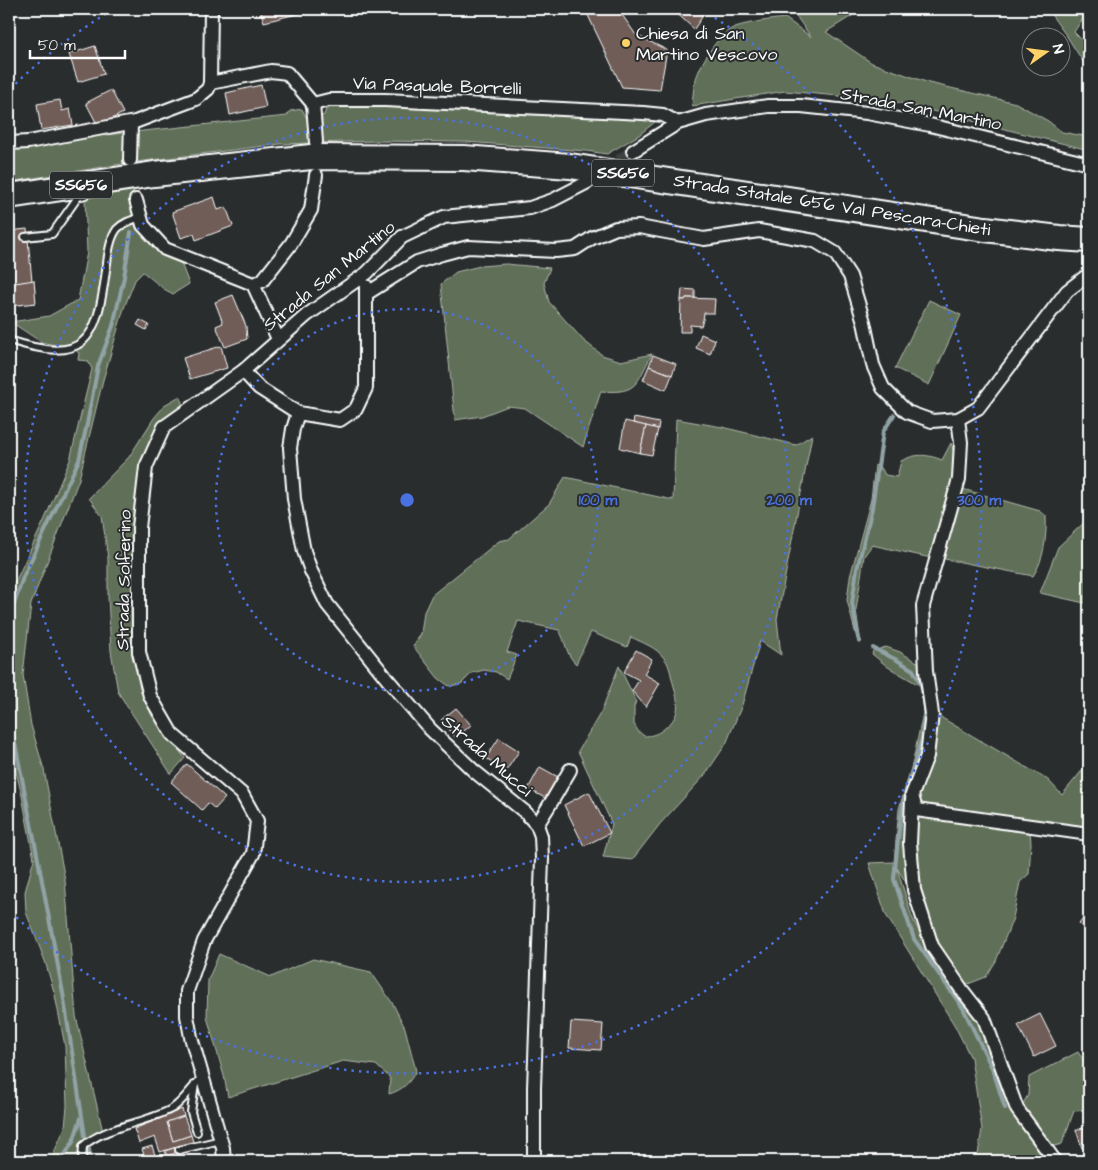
<svg xmlns="http://www.w3.org/2000/svg" width="1098" height="1170" viewBox="0 0 1098 1170" font-family="'Architects Daughter',sans-serif">
	<style>
		.green { fill: #606f58; stroke: #b0b7ac }
		.lines { fill: none; stroke-linecap: round; stroke-linejoin: round }
		.stream { stroke: #91a3a6; stroke-width: 4 }
		.building { fill: #6f5d58; stroke: #fff }
		.street-tunnel { stroke: #3f4243; stroke-width: 12; stroke-dasharray: 12 6; stroke-linecap: butt }
		.lane-casing { stroke: #fff; stroke-width: 10 }
		.street-casing { stroke: #fff; stroke-width: 16 }
		.highway-casing { stroke: #fff; stroke-width: 28 }
		.lane { stroke: #2a2d2e; stroke-width: 6 }
		.street { stroke: #2a2d2e; stroke-width: 12 }
		.highway { stroke: #2a2d2e; stroke-width: 24 }
		.ring { fill: none; stroke: #4a71e0; stroke-width: 2.5; stroke-dasharray: 2.5 5 }
		.poi-dot { fill: #ffd166; stroke: #2a2d2e; stroke-width: 2 }
		.labels { text-anchor: middle; dominant-baseline: central; stroke-width: 4; stroke-linejoin: round; paint-order: stroke }
		.shield { fill: #2a2d2e; stroke: #bfc0c0; stroke-width: 1 }
		.shield-label { font-size: 16px; font-weight: bold; fill: #fff }
		.poi-label { font-size: 18px; fill: #fff; stroke: #2a2d2e; text-anchor: start }
		.street-label { font-size: 18px; fill: #fff; stroke: #2a2d2e }
		.centre { fill: #4a71e0; stroke: #2a2d2e; stroke-width: 2.5 }
		.ring-label { font-size: 15px; text-anchor: middle; font-weight: bold; fill: #4a71e0; stroke: #2a2d2e; stroke-width: 4; stroke-linejoin: round; paint-order: stroke }
	</style>
	<rect width="100%" height="100%" fill="#2a2d2e"/>
	<filter id="ink" filterUnits="userSpaceOnUse"><feTurbulence type="fractalNoise" baseFrequency=".02" numOctaves="2"/><feDisplacementMap in="SourceGraphic" scale="10" xChannelSelector="R" yChannelSelector="G"/><feConvolveMatrix kernelMatrix="1 2 1 2 8 2 1 2 1" color-interpolation-filters="sRGB"/></filter>
	<g filter="url(#ink)">
		<!-- green -->
		<g class="green">
			<path d="M791 9H863L826 32 872 63 929 83 1016 103 1048 121 1062 132 1089 137V150L892 101 785 91 692 106C693 97 693 87 696 79 701 62 718 34 735 27 751 22 769 20 785 18L811 37Z"/>
			<polygon points="1047,9 1089,9 1074,32 1089,47 1089,71 1068,38"/>
			<polygon points="329,101 661,117 639,135 607,154 586,151 466,142 376,141 280,144 128,163 9,182 9,145 287,116 290,111 302,109 308,121 324,115"/>
			<polygon points="132,184 139,221 179,258 189,284 173,294 164,289 143,272 135,280 124,308 103,380 79,479 31,604 23,675 31,725 44,770 65,880 76,1016 103,1132 89,1143 93,1161 48,1161 53,1155 65,1127 67,1106 65,1046 55,995 45,961 26,912 25,892 34,859 22,796 9,743 9,595 44,521 70,460 92,369 88,361 78,360 79,353 69,345 55,345 41,342 11,322 49,316 78,300 87,252 85,199 92,195"/>
			<path d="M506 264 550 268 544 283 549 302 583 340 602 355 621 361 652 354C636 384 638 394 601 391L583 447 525 408 508 406 482 416 455 420 441 284 456 272 480 266Z"/>
			<polygon points="929,300 961,315 929,385 895,368"/>
			<polygon points="180,396 184,411 163,427 145,467 134,647 139,683 152,716 185,758 171,774 118,692 111,651 108,597 108,558 102,516 89,498 129,457 154,418 166,404"/>
			<path d="M676 419 722 427 796 445 812 435 777 619 781 655 760 641 742 705 726 744 705 775 660 824 632 860 603 857 612 824 578 751 601 712 619 666 636 701 634 707V724L638 731 644 736C652 736 658 734 665 728 684 713 677 699 672 679 670 671 669 664 664 658 656 647 643 643 631 637L627 647 591 632 576 664C565 653 567 644 559 630L518 621 507 652 517 655 507 679 496 672 484 670 472 673 461 684 449 686 438 678 413 646 421 634 424 612 432 595 499 541 509 539 549 504 565 477 673 500Z"/>
			<path d="M951 443 955 456V467L931 558 872 545 864 556 856 610 861 643H858L847 600 850 577 871 499 875 465 882 469 885 475 897 477 901 461C916 453 927 454 942 460Z"/>
			<path d="M959 488 1040 511 1046 516C1047 536 1044 560 1033 576L940 558Z"/>
			<polygon points="1089,518 1089,604 1040,593 1058,547"/>
			<polygon points="886,647 900,652 919,663 919,651 928,653 935,707 942,718 1048,780 1062,795 1089,762 1089,832 926,809 933,819 1030,831 1031,843 1029,874 1020,882 1013,918 996,961 986,977 968,984 955,973 931,931 910,889 897,868 912,917 929,952 967,1004 983,1030 1051,1161 977,1161 982,1129 971,1058 955,1026 886,915 869,863 894,862 899,809 913,761 924,708 921,686 888,667 872,654 873,651"/>
			<path d="M219 954 271 977 313 959 371 972 393 1004 405 1028 416 1071C410 1082 403 1090 389 1094L390 1078 376 1065 343 1061 228 1097 224 1076 207 1017 208 980Z"/>
			<polygon points="1078,1052 1089,1068 1089,1110 1074,1111 1062,1144 1051,1147 1021,1107 1028,1095 1029,1077"/>
		</g>
		<g class="lines">
			<!-- stream -->
			<g class="stream">
				<polyline points="9,620 23,577 79,460 87,424 98,366 113,326 124,277 131,232"/>
				<polyline points="860,641 859,640 852,603 857,569 872,508 883,432 894,415"/>
				<polyline points="873,648 897,660 913,670 921,684 925,708 922,737 904,799 899,830 894,879 914,939 963,1008 993,1070 1005,1108"/>
				<polyline points="9,713 36,849 63,993 85,1136"/>
				<polyline points="87,1145 91,1161"/>
				<polyline points="61,1161 73,1142 81,1118"/>
			</g>
		</g>
		<!-- building -->
		<g class="building">
			<polygon points="9,9 16,9 9,20"/>
			<polygon points="260,9 300,9 301,13 264,22"/>
			<polygon points="585,9 618,9 636,35 667,50 660,90 622,87"/>
			<polygon points="672,9 702,9 702,17 694,29"/>
			<polygon points="95,46 104,74 78,82 69,54"/>
			<polygon points="261,85 266,107 230,115 226,93"/>
			<polygon points="111,90 123,113 98,126 86,103"/>
			<polygon points="60,100 62,111 70,109 73,125 41,130 37,104"/>
			<polygon points="214,197 218,210 226,207 233,226 196,240 194,234 181,238 172,212"/>
			<polygon points="27,229 32,281 9,284 9,231"/>
			<polygon points="34,280 36,303 9,306 9,284"/>
			<polygon points="682,289 695,290 695,298 686,298 685,300 681,300"/>
			<polygon points="233,295 246,326 247,339 225,347 216,326 223,323 215,302"/>
			<polygon points="686,298 715,299 714,313 704,313 703,320 701,326 690,325 690,332 680,332 681,300 685,300"/>
			<polygon points="140,320 149,325 146,330 137,325"/>
			<polygon points="701,334 715,340 710,354 696,348"/>
			<polygon points="221,346 227,368 190,379 183,358"/>
			<polygon points="653,355 676,364 672,375 649,366"/>
			<polygon points="649,366 672,375 666,390 643,380"/>
			<polygon points="634,418 659,423 658,429 633,423"/>
			<polygon points="625,421 646,426 640,453 620,448"/>
			<polygon points="646,426 658,429 652,455 640,453"/>
			<polygon points="636,650 652,659 644,674 660,683 646,707 632,691 639,680 624,672"/>
			<polygon points="456,708 471,725 456,738 441,720"/>
			<polygon points="499,738 519,751 506,771 486,758"/>
			<polygon points="187,764 225,798 215,809 208,803 202,810 171,782"/>
			<polygon points="540,767 558,777 547,799 528,789"/>
			<polygon points="589,792 610,833 584,846 564,805"/>
			<polygon points="1089,911 1089,933 1079,924"/>
			<polygon points="1040,1014 1056,1046 1034,1057 1018,1025"/>
			<polygon points="571,1022 603,1024 601,1050 569,1048"/>
			<polygon points="182,1109 184,1116 167,1122 173,1141 191,1135 193,1142 160,1152 155,1137 139,1143 134,1129"/>
			<polygon points="184,1116 191,1135 173,1141 167,1122"/>
			<polygon points="1089,1126 1089,1146 1082,1148 1076,1130"/>
			<polygon points="152,1146 156,1158 146,1161 142,1149"/>
			<polygon points="177,1147 178,1152 167,1156 165,1151"/>
		</g>
		<g class="lines">
			<!-- street-tunnel -->
			<polyline class="street-tunnel" points="604,171 633,151"/>
			<!-- lane casing -->
			<g class="lane-casing">
				<g id="lane">
					<polyline points="25,237 52,234 78,197 85,195"/>
					<path d="M9 340C85 365 97 342 106 270 108 257 109 240 117 229 124 222 132 220 141 217"/>
					<polyline points="195,1084 191,1112 197,1132"/>
					<polyline points="179,1150 221,1140"/>
					<path d="M82 1161 83 1146C108 1125 145 1124 173 1108 185 1100 192 1086 203 1077"/>
				</g>
			</g>
			<!-- street casing -->
			<g class="street-casing">
				<g id="street">
					<polyline points="210,83 271,71 287,73 313,104 329,100 385,100 643,113 663,115 678,123"/>
					<polyline points="313,104 316,142"/>
					<polyline points="9,143 28,142 135,122 196,99 208,89 210,83 211,9"/>
					<polyline points="633,151 678,123 706,115 768,106 801,106 867,113 930,125 1089,164"/>
					<polyline points="130,160 131,123"/>
					<polyline points="136,200 143,225 165,249 253,284 262,281 291,244 311,210 316,175"/>
					<polyline points="253,284 278,339"/>
					<polyline points="366,294 417,262 442,254 468,247 556,251 575,249 592,238 616,228 639,227 704,239 759,231 815,241 835,253 850,276 864,322 873,365 883,388 907,412 932,421 958,419 978,408 1067,291 1089,274"/>
					<polyline points="243,371 259,388 298,413 340,420 356,409 366,388 366,286"/>
					<polyline points="298,413 293,429 290,448 294,499 304,551 311,571 327,604 388,680 430,729 474,771 525,812 537,825 541,836 542,859 534,1088 534,1161"/>
					<polyline points="958,419 961,442 959,479 923,606 926,671 932,714 927,756 912,795 916,810 1089,834"/>
					<polyline points="912,800 910,843 914,890 932,946 962,990 984,1018 1017,1109 1055,1161"/>
					<polyline points="537,825 552,801 570,770"/>
					<polyline points="224,1161 223,1148 191,1037 187,1016 187,991 204,941 253,854 257,821 242,794 172,734 150,696 139,652 139,528 146,467 164,427 243,371 307,315 367,273 402,237 444,217 530,208 553,200 588,182"/>
				</g>
			</g>
			<!-- highway casing -->
			<g class="highway-casing">
				<polyline id="highway" points="9,196 154,174 311,157 464,158 570,166 985,229 1059,238 1089,240"/>
			</g>
			<!-- lane -->
			<use href="#lane" class="lane"/>
			<!-- street -->
			<use href="#street" class="street"/>
			<!-- highway -->
			<use href="#highway" class="highway"/>
		</g>
	</g>
	<!-- distance rings -->
	<g class="ring">
		<circle cx="407" cy="500" r="191"/>
		<circle cx="407" cy="500" r="382"/>
		<path d="M10 89A572 572 0 0 1 112 10M702 10A572 572 0 1 1 10 911"/>
	</g>
	<!-- markers -->
	<circle class="poi-dot" cx="626" cy="43" r="5"/>
	<g class="labels">
		<!-- shield labels -->
		<g class="shield">
			<rect x="592" y="159.5" width="62" height="27" rx="4"/>
			<rect x="50" y="171.5" width="62" height="27" rx="4"/>
		</g>
		<g class="shield-label">
			<text x="623" y="173">SS656</text>
			<text x="81" y="185">SS656</text>
		</g>
		<!-- poi labels -->
		<g class="poi-label">
			<text x="636" y="33">Chiesa di San<tspan x="636" dy="21">Martino Vescovo</tspan></text>
		</g>
		<!-- street labels -->
		<g class="street-label">
			<text transform="translate(437 86) rotate(2)">Via Pasquale Borrelli</text>
			<text transform="translate(921 109) rotate(11)">Strada San Martino</text>
			<text transform="translate(832 205) rotate(9)">Strada Statale 656 Val Pescara-Chieti</text>
			<text transform="translate(329 276) rotate(-39)">Strada San Martino</text>
			<text transform="translate(124 580) rotate(-89)">Strada Solferino</text>
			<text transform="translate(487 756) rotate(41)">Strada Mucci</text>
		</g>
	</g>
	<circle cx="407" cy="500" r="8" class="centre"/>
	<g class="ring-label">
		<text x="598" y="505">100 m</text>
		<text x="789" y="505">200 m</text>
		<text x="979" y="505">300 m</text>
	</g>
	<!-- margin -->
	<rect width="1098" height="1170" fill="none" stroke="#2a2d2e" stroke-width="30"/>
	<rect x="15" y="15" width="1068" height="1140" fill="none" stroke="#fff" stroke-width="2" filter="url(#ink)"/>
	<!-- north arrow -->
	<g transform="translate(1046 52) rotate(76)"><circle r="24" fill="#2a2d2e" stroke="#7f8182"/>
	<path d="M0-4L9 19L0 12L-9 19Z" fill="#ffd166"/>
	<text y="-8" font-size="14" font-weight="bold" text-anchor="middle" fill="#ffffff">N</text>
	</g>
	<!-- scale -->
	<path d="M30 50v8h95v-8" fill="none" stroke="#ffffff" stroke-width="2.5"/>
	<text x="38" y="50" font-size="15" fill="#ffffff" stroke="#2a2d2e" stroke-width="4" paint-order="stroke">50 m</text>
</svg>
